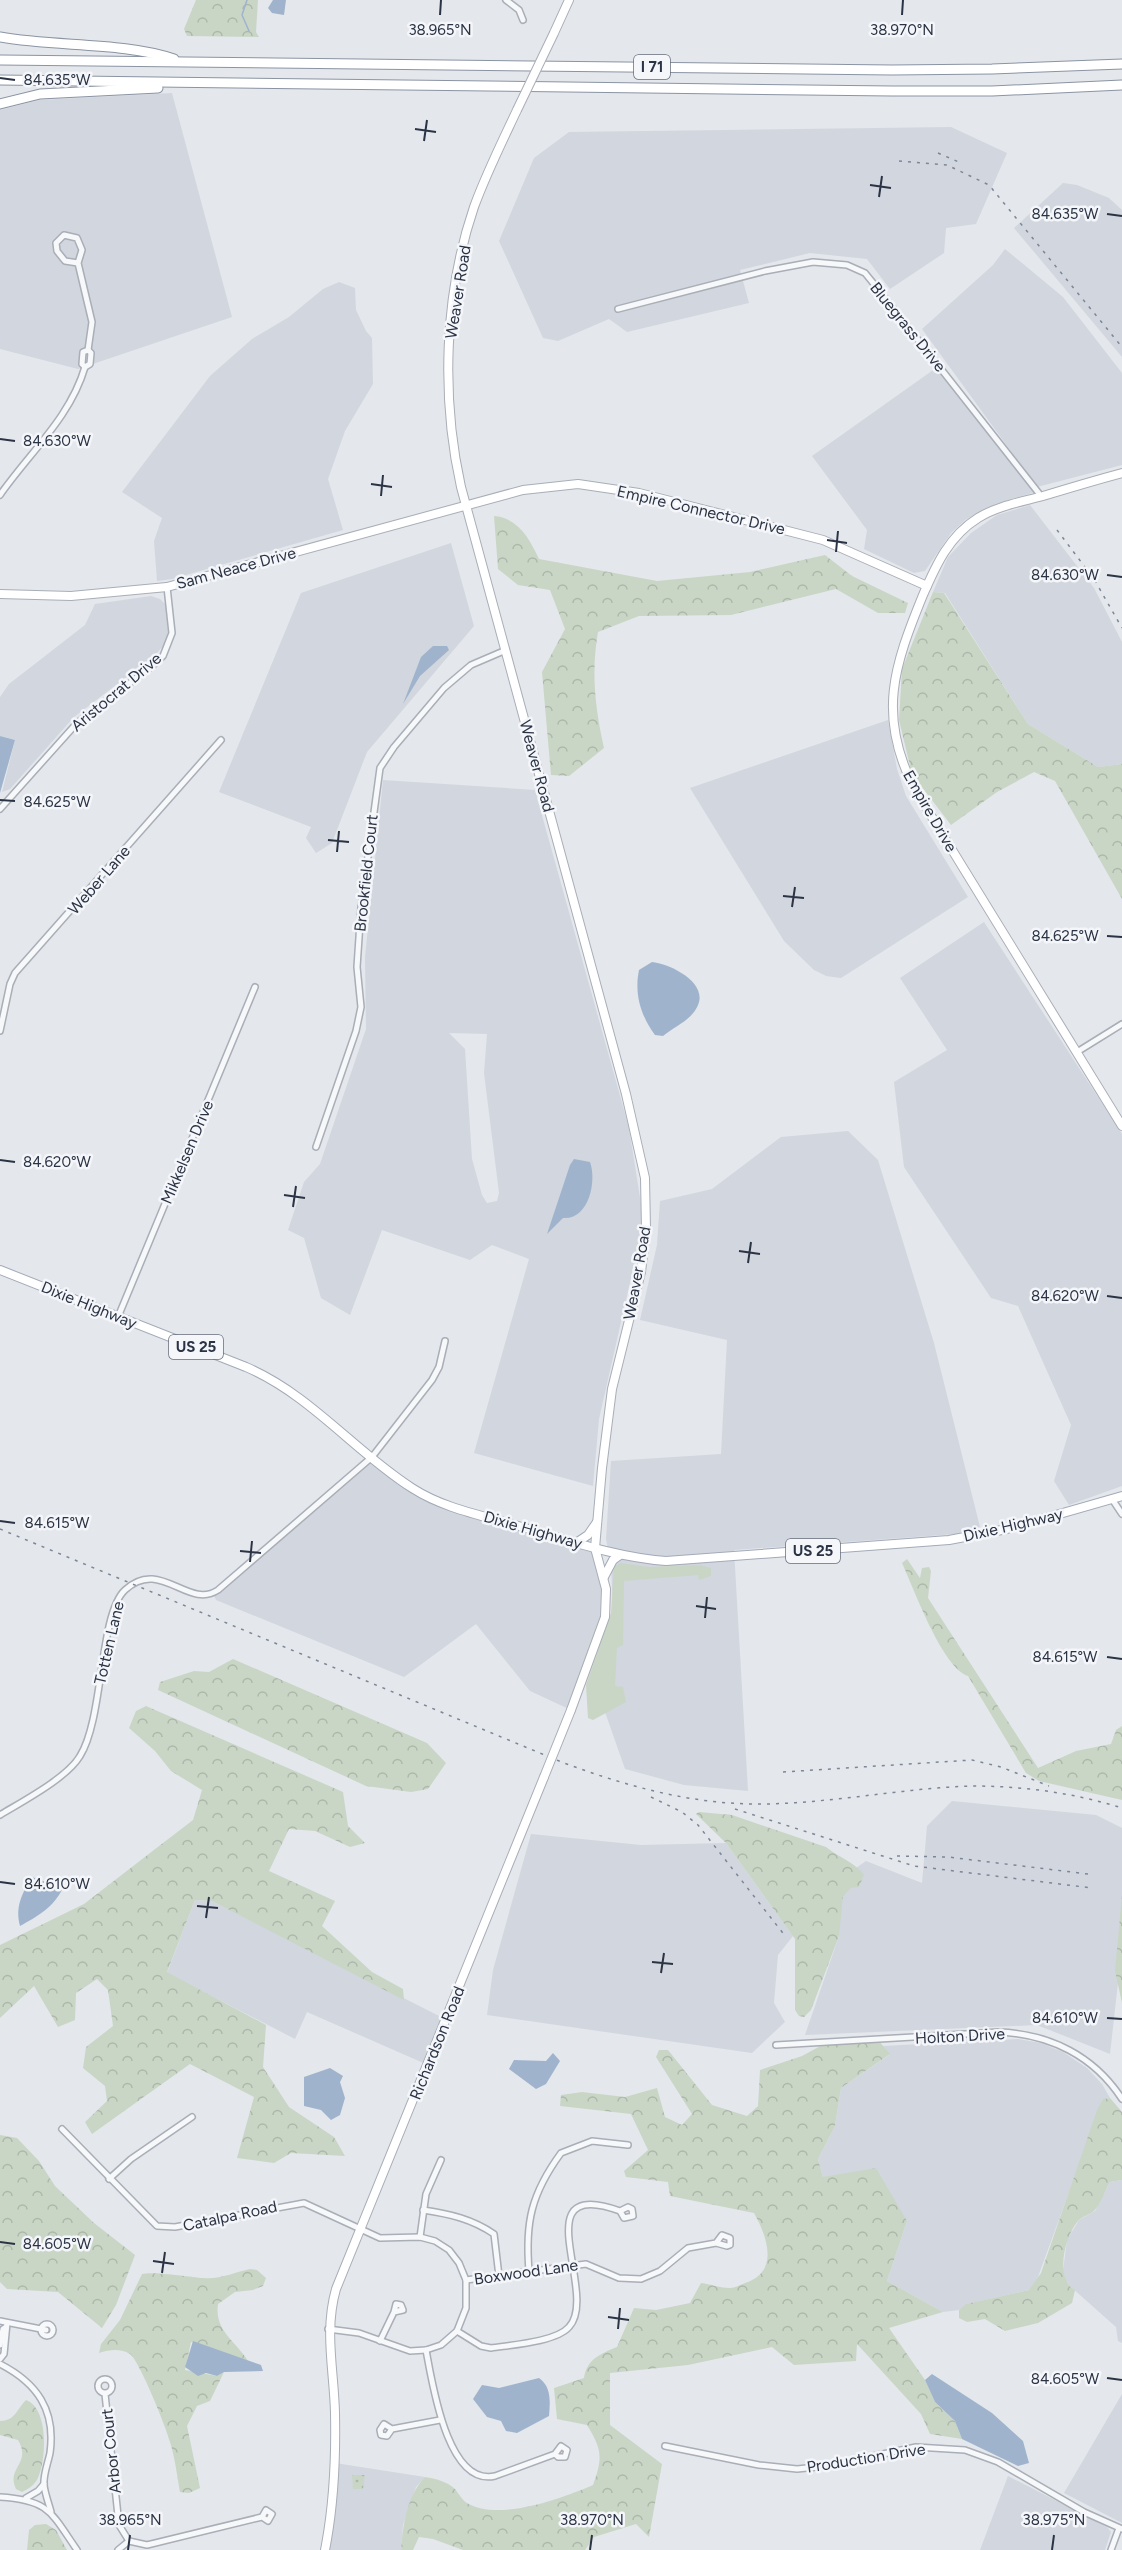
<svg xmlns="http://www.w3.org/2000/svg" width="1122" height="2550" viewBox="0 0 1122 2550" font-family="Figtree,sans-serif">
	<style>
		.built { fill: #d2d6de; fill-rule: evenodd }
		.grass { fill: #c9d6c5 }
		.forest { fill: url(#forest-crowns) }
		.park { fill: url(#park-dots) }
		.water { fill: #9fb4cc }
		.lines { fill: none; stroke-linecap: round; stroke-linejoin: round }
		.stream { stroke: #9fb4cc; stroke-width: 1.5 }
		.street-casing { stroke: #a9aeb7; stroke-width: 8 }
		.secondary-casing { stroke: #a9aeb7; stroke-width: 10 }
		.primary-casing { stroke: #a3abb8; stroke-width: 10 }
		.highway-casing { stroke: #8b94a3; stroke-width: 11 }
		.street { stroke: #f7f8fa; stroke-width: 5 }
		.secondary { stroke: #fff; stroke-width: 8 }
		.primary { stroke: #fff; stroke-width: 8 }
		.highway { stroke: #fff; stroke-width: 9 }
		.rail { stroke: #7d8696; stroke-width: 1.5; stroke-dasharray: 3 6; stroke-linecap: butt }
		.secondary-bridge-casing { stroke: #a9aeb7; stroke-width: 10; stroke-linecap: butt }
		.secondary-bridge { stroke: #fff; stroke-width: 8 }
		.ticks { fill: none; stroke: #2b3445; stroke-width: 2 }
		.labels { text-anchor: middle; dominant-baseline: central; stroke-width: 5; stroke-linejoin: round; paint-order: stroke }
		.shield { fill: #f4f6f9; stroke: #676e7b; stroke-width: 1.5 }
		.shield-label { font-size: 15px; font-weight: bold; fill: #2b3445 }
		.street-label { font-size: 16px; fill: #2b3445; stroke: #f4f6f9 }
		.ticks-label { font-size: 15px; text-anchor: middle; fill: #2b3445; stroke: #f4f6f9; stroke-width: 5; stroke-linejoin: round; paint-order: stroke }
	</style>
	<defs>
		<pattern id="forest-crowns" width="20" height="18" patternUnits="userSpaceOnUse" patternTransform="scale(1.5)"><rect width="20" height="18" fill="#c9d6c5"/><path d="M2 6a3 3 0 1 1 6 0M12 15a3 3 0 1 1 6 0" fill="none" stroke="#adb8ab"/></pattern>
		<pattern id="park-dots" width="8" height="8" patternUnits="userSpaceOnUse" patternTransform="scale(1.5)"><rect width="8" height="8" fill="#c9d6c5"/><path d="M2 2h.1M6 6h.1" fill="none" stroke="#adb8ab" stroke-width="1.8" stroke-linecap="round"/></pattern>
	</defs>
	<rect width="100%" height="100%" fill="#e4e7ec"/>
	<!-- built -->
	<g class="built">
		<polygon points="172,93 232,317 78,369 0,349 0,110 39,100"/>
		<polygon points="951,127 1007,153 976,224 946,228 944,253 890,289 867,259 810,253 740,270 749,303 627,332 609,319 558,341 543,338 499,241 534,158 569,132"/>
		<polygon points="1063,183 1077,185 1109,198 1122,210 1122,357 1014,228"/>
		<polygon points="1005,249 1063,297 1122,373 1122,465 1037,487 922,329 993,265"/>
		<polygon points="339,282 355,288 356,310 366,331 372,338 373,384 345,431 328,479 343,530 172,579 157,581 154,541 162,518 122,492 210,376 252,339 289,317 323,289"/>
		<polygon points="936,368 1035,492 996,504 965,520 951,533 925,571 914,573 864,549 867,530 812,456"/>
		<polygon points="1030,505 1094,588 1122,642 1122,764 1098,767 1028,724 945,593 933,592 948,557 971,533 997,515"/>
		<polygon points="451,543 474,626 367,752 332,843 316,853 306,838 311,827 219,792 301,593"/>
		<polygon points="151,596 160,599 166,605 168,632 166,643 154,656 74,717 10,789 2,792 15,740 0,736 0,697 9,684 85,625 95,604"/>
		<polygon points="888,720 897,769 906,796 968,897 841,978 826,976 814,970 784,941 690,788"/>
		<path d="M383 780 535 790 629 1128 641 1204V1234L599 1419 593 1486 474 1453 529 1259 492 1245 470 1260 382 1230 350 1315 321 1298 304 1238 288 1230 304 1182 320 1164 366 1029 365 957ZM449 1033 487 1034 484 1073 499 1193 497 1201 487 1203 482 1195 472 1159 465 1049Z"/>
		<polygon points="984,922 1122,1134 1122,1486 1069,1505 1054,1481 1071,1425 1018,1306 991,1298 904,1167 894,1082 947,1050 900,978"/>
		<polygon points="848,1131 878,1160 934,1343 980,1527 956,1534 734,1550 748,1791 684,1785 625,1769 592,1675 613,1611 611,1564 606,1539 611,1461 721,1454 727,1340 640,1320 657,1245 660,1201 712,1189 781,1137"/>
		<polygon points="372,1457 428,1498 595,1548 607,1602 571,1710 530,1691 476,1624 404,1677 216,1600 213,1593"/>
		<polygon points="952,1801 1096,1815 1122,1828 1122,1947 1110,2054 1037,2025 805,2035 839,1936 840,1879 866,1861 922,1883 927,1826"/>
		<polygon points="531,1834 641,1845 726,1843 793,1936 778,1955 774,2003 785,2022 752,2053 487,2015 493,1970"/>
		<polygon points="195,1900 212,1901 447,2020 428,2065 307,2012 295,2039 167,1973"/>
		<polygon points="1018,2039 1041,2043 1063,2052 1087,2068 1102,2084 1110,2098 1103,2099 1035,2285 1029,2290 967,2304 959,2310 943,2312 887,2281 907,2221 823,2177 818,2159 835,2126 841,2088 889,2055 883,2046"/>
		<polygon points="1122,2180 1122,2343 1118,2341 1116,2327 1071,2287 1065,2280 1063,2271 1067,2240 1079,2220 1095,2211 1110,2182"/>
		<polygon points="1122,2394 1122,2523 1064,2493"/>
		<polygon points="335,2463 425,2477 416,2487 403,2525 401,2550 325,2550"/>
		<polygon points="1008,2476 1107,2527 1111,2532 1105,2550 980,2550"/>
	</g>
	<!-- grass -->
	<polygon class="grass" points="620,1563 649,1567 700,1565 711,1568 711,1576 699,1580 698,1575 624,1581 623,1645 617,1648 615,1686 623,1687 626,1702 593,1720 588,1718 586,1685 611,1613 614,1567"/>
	<!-- forest -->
	<g class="forest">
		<polygon points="196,0 258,0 256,32 259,37 187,36 184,29"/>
		<path d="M494 516C519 518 530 540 539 559L657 581 750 572 825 555 852 576 908 603 905 613H878L836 589 731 615 639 616 598 632C591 672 595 708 604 748L569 776 551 775 542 672 565 629 550 590 518 585 498 569Z"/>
		<polygon points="933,592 944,593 1028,724 1098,767 1122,764 1122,899 1055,781 1034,772 997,792 951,825 912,774 899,720 902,669"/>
		<path d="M907 1559 920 1578 922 1568 929 1567 931 1571 928 1598 1038 1768 1076 1751 1111 1744 1116 1730 1122 1726V1800L1039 1781 1026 1773 968 1676C942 1667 914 1589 902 1563Z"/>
		<polygon points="233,1659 427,1743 446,1763 428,1789 411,1792 366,1786 158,1690 160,1682 194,1671 209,1672"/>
		<polygon points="146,1706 343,1792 348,1826 365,1843 350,1847 315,1831 289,1829 269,1871 335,1901 322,1926 372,1972 403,1989 404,2000 212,1901 195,1900 167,1972 266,2025 263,2067 289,2107 334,2137 345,2156 291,2153 274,2163 237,2158 254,2097 190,2064 92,2134 85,2122 107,2101 105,2086 83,2068 86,2047 113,2026 108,1990 97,1979 76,1993 75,2020 58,2027 34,1986 0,2018 0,1945 84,1904 150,1853 193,1820 202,1790 171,1771 155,1751 129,1728 136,1711"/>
		<path d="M699 1812 732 1815 826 1847C838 1857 856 1863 864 1875L859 1887 851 1888 843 1896 839 1936 811 2010 804 2017 799 2016 795 2010V1939L726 1843 696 1814Z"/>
		<polygon points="1122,1895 1122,2003 1115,1971"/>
		<path d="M878 2040 890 2054 841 2088 835 2126 818 2159 823 2177 876 2168 907 2221 887 2281 943 2312 889 2328 925 2380 935 2402 955 2421 962 2439 930 2434 921 2414 857 2344 856 2361 794 2365 772 2347 688 2365 610 2373V2425L662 2464 649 2537 636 2524 594 2537 585 2550H463L433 2539 419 2537 413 2550H401C403 2525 407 2496 425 2477 436 2479 446 2481 455 2489 459 2494 462 2500 467 2503 499 2522 563 2498 593 2485 603 2458 602 2449 587 2425L557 2419 554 2388 584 2378C587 2359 600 2354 617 2347L634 2308 656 2310 690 2303 701 2283C710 2284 720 2288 730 2288 735 2288 742 2284 748 2282 779 2270 767 2236 754 2213L670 2196 668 2182 626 2177 624 2171 648 2150 631 2114 560 2106 561 2095 582 2092 625 2097 657 2088 665 2117 682 2125 692 2114 656 2057 659 2050H668L712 2105 747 2116 758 2106 760 2070 802 2056 826 2043Z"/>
		<path d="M1110 2098 1122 2112V2180L1110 2182C1105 2190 1101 2204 1094 2211 1090 2215 1082 2216 1078 2221 1065 2236 1054 2278 1075 2290L1072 2303 1038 2323 1005 2331 985 2319 967 2322 959 2318V2310L966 2304 1029 2290 1041 2273 1097 2110 1103 2099Z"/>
		<polygon points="0,2135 17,2138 39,2161 55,2186 94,2223 135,2255 116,2305 102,2328 58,2292 7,2289 0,2282"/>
		<path d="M250 2269 257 2270 266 2278 263 2286 253 2290 235 2292 218 2304C214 2331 236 2341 248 2361L191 2342 185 2370 217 2376 224 2372 210 2401 197 2406 187 2426 200 2488 189 2493 180 2492C177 2475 175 2458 170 2442 167 2429 139 2360 130 2354 120 2348 109 2350 99 2353L101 2344 120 2320 142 2274C152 2271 190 2277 203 2278 218 2280 236 2272 250 2269Z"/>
		<path d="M26 2400C49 2408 47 2462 37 2480 33 2486 28 2489 22 2492L16 2489C6 2467 32 2464 18 2440L0 2435V2421C15 2421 17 2409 26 2400Z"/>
		<polygon points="46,2524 56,2530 67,2550 27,2550 29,2530 35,2525"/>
	</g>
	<!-- park -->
	<polygon class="park" points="352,2475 365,2475 363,2489 353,2489"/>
	<!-- water -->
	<g class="water">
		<polygon points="273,0 286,0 284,15 272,13 268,8"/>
		<polygon points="433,646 447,646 449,650 420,676 403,704 421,657"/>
		<polygon points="0,736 15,740 0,793"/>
		<path d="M652 962C671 964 712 984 696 1009 689 1021 674 1027 663 1036L655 1035C641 1016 634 994 639 970Z"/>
		<path d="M574 1159 590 1162C597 1181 589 1220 563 1218L547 1234 570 1165Z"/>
		<path d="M32 1877 63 1888C53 1908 38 1916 20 1926 15 1906 22 1894 32 1877Z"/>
		<polygon points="553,2053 560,2061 546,2084 536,2089 509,2069 514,2060 546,2061"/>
		<polygon points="330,2068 343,2076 340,2082 345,2098 340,2115 331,2120 321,2110 304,2106 304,2077"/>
		<polygon points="193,2341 261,2365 263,2371 224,2372 217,2376 206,2373 198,2376 185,2367"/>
		<polygon points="932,2374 992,2413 1023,2441 1029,2463 1018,2466 962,2439 955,2421 935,2402 925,2380"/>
		<path d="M539 2378C552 2387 550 2403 549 2416L517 2433 506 2431 501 2421 487 2417 473 2399 482 2385 499 2388Z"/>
	</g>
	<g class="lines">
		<!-- stream -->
		<polyline class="stream" points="247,0 242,15 249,31"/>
		<!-- street casing -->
		<g class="street-casing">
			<g id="street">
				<polyline points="506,0 519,10 523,20"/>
				<polyline points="78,263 65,261 57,251 56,243 64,235 77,238 82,250 78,263 92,322 88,350 83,352 82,364 85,367"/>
				<polyline points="618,309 765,271 813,262 847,265 865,273 878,289 1041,496"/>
				<path d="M0 495C30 452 70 418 85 367L90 364 91 353 88 350"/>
				<polyline points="0,809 77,723 151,667 163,656 172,633 167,587"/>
				<polyline points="0,1031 10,984 15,973 221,740"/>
				<polyline points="1077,1052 1122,1024"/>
				<polyline points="316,1147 356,1031 361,1007 357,967 361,908 380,768 394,747 444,688 471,665 506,650"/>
				<polyline points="118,1317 255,987"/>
				<polyline points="1112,1499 1122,1514"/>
				<path d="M0 1815C23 1801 67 1778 80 1756 104 1718 99 1614 125 1590 160 1557 188 1610 218 1590L372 1457 432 1380 439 1367 445 1341"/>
				<path d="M776 2045 999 2032C1050 2034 1094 2056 1122 2099"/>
				<polyline points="62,2129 157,2226 175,2227 304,2203 380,2238 420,2237 435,2241 449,2250 459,2263 466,2280 466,2308 457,2331 441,2345 426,2350 410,2351 359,2333 328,2329"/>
				<polyline points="109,2179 131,2159 192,2117"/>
				<path d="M423 2210C450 2214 472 2219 494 2234L499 2276"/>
				<polyline points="420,2237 426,2194 441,2160"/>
				<path d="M529 2271C525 2223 531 2194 561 2153L592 2141 628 2145"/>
				<polyline points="466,2280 586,2264 619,2278 641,2279 660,2271 688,2248 716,2243 727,2246 730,2245 730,2238 722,2235 716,2243"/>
				<polyline points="0,2321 46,2330"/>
				<circle cx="47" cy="2330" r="6"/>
				<path d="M457 2331 481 2346 491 2348C510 2345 556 2342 569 2327 600 2294 522 2175 620 2211L624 2218 633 2216 632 2209 628 2207 620 2211"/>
				<polyline points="380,2341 394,2312 403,2310 401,2305 396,2304 394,2312"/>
				<polyline points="0,2345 3,2329 6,2327"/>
				<path d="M426 2350C432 2381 447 2487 495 2476L555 2454 558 2457H565L567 2450 561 2446 555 2454"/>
				<polyline points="0,2359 4,2354 7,2323"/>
				<path d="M0 2364C37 2383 56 2410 50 2453 48 2463 43 2475 44 2485 45 2494 49 2504 51 2512"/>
				<circle cx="105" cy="2386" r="7"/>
				<polyline points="105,2394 119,2525 129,2541 147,2545 262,2517 266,2510 272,2514 268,2521 262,2517"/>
				<polyline points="392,2429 387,2436 381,2435 380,2430 384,2424 392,2429 440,2420"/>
				<polyline points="665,2446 759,2465 797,2469 826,2466 916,2447 965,2450 998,2462 1084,2512 1122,2529"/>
				<path d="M0 2497C49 2500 51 2512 77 2550"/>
				<polyline points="26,2498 38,2491 44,2484"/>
				<polyline points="118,2550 129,2541"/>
				<polyline points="1111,2550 1119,2528"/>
			</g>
		</g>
		<!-- secondary casing -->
		<g class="secondary-casing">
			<g id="secondary">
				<polyline points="554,33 569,0"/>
				<path d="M517 110C502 142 486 174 474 207 444 295 441 397 461 487L626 1094 645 1178 646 1229 641 1272 612 1389 602 1468 595 1548 606 1589 605 1617 571 1710"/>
				<path d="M1122 473C1096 480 1069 488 1043 496 1021 502 997 506 978 518 949 536 936 565 923 595 894 666 877 715 914 788L1122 1126"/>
				<polyline points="0,594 71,596 167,587 523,490 578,484 639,493 823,540 927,586"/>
				<path d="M325 2550C334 2504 336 2460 335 2413 334 2370 324 2331 336 2289L544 1777"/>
			</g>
		</g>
		<!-- primary casing -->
		<g class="primary-casing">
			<g id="primary">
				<path d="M0 1270 246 1367C311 1395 354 1451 412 1488 443 1508 480 1515 515 1525 565 1539 614 1557 666 1561L949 1540 1007 1529 1122 1496"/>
				<polyline points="576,1543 588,1535 597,1522"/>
				<polyline points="604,1577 613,1560 620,1555"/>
			</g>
		</g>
		<!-- highway casing -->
		<g class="highway-casing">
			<g id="highway">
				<path d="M0 37C55 47 124 42 174 59"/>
				<polyline points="0,60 892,70 992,69 1122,64"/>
				<polyline points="0,80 892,91 992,91 1122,85"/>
				<polyline points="0,104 40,94 158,88"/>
			</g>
		</g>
		<!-- street -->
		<use href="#street" class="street"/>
		<!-- secondary -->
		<use href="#secondary" class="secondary"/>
		<!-- primary -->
		<use href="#primary" class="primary"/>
		<!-- highway -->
		<use href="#highway" class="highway"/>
		<!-- rail -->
		<g class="rail">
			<polyline points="938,153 961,163"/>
			<polyline points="899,161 947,165 989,185 1122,347"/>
			<polyline points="1057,530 1094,579 1122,628"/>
			<path d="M0 1529 564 1763C629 1787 694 1805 764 1804 834 1803 903 1788 973 1786 1024 1786 1074 1793 1122 1808"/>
			<polyline points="783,1772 972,1760 1001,1767 1049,1786"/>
			<polyline points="651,1797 682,1812 698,1825 786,1937"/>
			<polyline points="735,1809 914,1866 1092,1888"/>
			<polyline points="897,1856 948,1857 1088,1874"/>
		</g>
		<!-- secondary-bridge casing -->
		<g class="secondary-bridge-casing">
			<g id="secondary-bridge">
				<polyline points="517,110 554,33"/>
				<polyline points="544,1777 571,1710"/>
			</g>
		</g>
		<!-- secondary-bridge -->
		<use href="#secondary-bridge" class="secondary-bridge"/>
	</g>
	<!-- ticks -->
	<path class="ticks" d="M440 15 441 0M902 15 903 0M0 78 15 80M415 129 436 132M424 141 427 120M870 185 891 188M879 197 882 176M1107 214 1122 216M0 439 15 441M371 484 392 487M381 496 383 475M827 540 847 543M836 552 838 531M1107 575 1122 577M0 800 15 801M328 840 349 842M337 852 339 831M783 896 804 898M792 907 795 887M1107 936 1122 937M0 1160 15 1162M284 1195 305 1198M293 1207 296 1186M739 1251 760 1254M748 1263 751 1242M1107 1296 1122 1298M0 1521 15 1523M240 1551 261 1553M250 1562 252 1541M696 1606 716 1609M705 1618 707 1597M1107 1657 1122 1659M0 1882 15 1884M197 1906 218 1908M206 1918 209 1897M652 1962 673 1964M661 1973 664 1953M1107 2018 1122 2019M0 2242 15 2244M153 2261 174 2264M162 2273 165 2252M608 2317 629 2320M618 2329 620 2308M1107 2378 1122 2380M128 2550 130 2535M590 2550 592 2535M1052 2550 1054 2535"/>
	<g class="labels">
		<!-- shield labels -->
		<g class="shield">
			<rect x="634" y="55" width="36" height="24" rx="4.5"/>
			<rect x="169" y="1335" width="54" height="24" rx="4.5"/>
			<rect x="786" y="1539" width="54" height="24" rx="4.5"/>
		</g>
		<g class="shield-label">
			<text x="652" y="67">I 71</text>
			<text x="196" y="1347">US 25</text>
			<text x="813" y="1551">US 25</text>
		</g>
		<!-- street labels -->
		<g class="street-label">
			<text transform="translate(458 292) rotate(-81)">Weaver Road</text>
			<text transform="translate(908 327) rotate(51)">Bluegrass Drive</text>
			<text transform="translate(701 510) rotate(13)">Empire Connector Drive</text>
			<text transform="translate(236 568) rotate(-15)">Sam Neace Drive</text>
			<text transform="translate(116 692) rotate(-40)">Aristocrat Drive</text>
			<text transform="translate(537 766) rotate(75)">Weaver Road</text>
			<text transform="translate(930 811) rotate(60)">Empire Drive</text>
			<text transform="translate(366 873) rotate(-84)">Brookfield Court</text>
			<text transform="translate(99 880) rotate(-49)">Weber Lane</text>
			<text transform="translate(187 1152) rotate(-67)">Mikkelsen Drive</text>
			<text transform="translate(637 1273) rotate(-80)">Weaver Road</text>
			<text transform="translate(89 1305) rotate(22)">Dixie Highway</text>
			<text transform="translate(1013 1525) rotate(-13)">Dixie Highway</text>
			<text transform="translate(533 1530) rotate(16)">Dixie Highway</text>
			<text transform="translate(109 1643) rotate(-77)">Totten Lane</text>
			<text transform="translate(960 2036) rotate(-3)">Holton Drive</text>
			<text transform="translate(437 2043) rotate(-68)">Richardson Road</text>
			<text transform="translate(230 2216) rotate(-12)">Catalpa Road</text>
			<text transform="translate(526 2272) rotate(-8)">Boxwood Lane</text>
			<text transform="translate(111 2451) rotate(-96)">Arbor Court</text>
			<text transform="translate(866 2458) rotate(-9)">Production Drive</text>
		</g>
	</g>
	<g class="ticks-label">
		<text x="440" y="35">38.965°N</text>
		<text x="902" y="35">38.970°N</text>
		<text x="57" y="85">84.635°W</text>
		<text x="1065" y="219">84.635°W</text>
		<text x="57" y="446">84.630°W</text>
		<text x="1065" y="580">84.630°W</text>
		<text x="57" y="807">84.625°W</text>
		<text x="1065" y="941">84.625°W</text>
		<text x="57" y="1167">84.620°W</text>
		<text x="1065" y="1301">84.620°W</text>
		<text x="57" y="1528">84.615°W</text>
		<text x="1065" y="1662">84.615°W</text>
		<text x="57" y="1889">84.610°W</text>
		<text x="1065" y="2023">84.610°W</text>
		<text x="57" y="2249">84.605°W</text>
		<text x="1065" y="2384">84.605°W</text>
		<text x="130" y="2525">38.965°N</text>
		<text x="592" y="2525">38.970°N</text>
		<text x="1054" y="2525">38.975°N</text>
	</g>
</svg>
